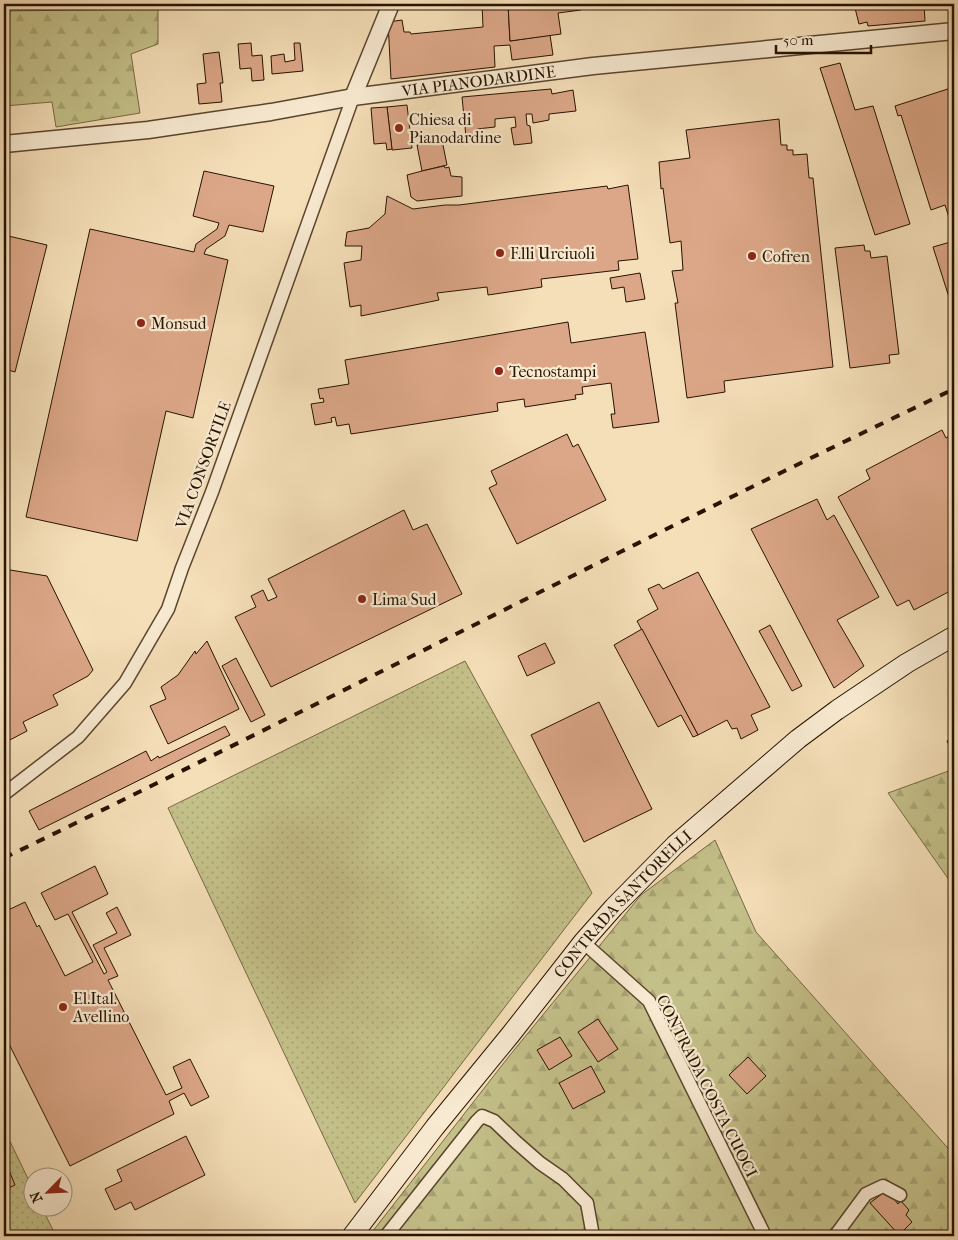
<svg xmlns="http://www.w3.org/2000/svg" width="958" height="1240" viewBox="0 0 958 1240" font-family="'IM FELL French Canon',serif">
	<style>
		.grass { fill: url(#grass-dots); stroke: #766944 }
		.forest { fill: url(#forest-firs); stroke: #766944 }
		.building { fill: #dca788; stroke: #271200 }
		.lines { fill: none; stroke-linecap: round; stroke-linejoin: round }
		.minor-casing { stroke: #5a452e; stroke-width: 15 }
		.tertiary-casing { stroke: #5a452e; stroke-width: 19 }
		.secondary-casing { stroke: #271200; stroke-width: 21 }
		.minor { stroke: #f8ead1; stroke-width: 12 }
		.tertiary { stroke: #f8ead1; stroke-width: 16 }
		.secondary { stroke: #f8ead1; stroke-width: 19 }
		.rail { stroke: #271200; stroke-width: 4; stroke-dasharray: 9 9; stroke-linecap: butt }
		.poi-dot { fill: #8f2418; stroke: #f8ead1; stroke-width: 2 }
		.labels { text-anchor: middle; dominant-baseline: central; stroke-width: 4.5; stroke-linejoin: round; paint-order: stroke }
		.street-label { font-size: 16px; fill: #271200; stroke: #f8ead1 }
		.poi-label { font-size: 16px; fill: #271200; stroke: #f8ead1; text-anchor: start }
	</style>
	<defs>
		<pattern id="grass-dots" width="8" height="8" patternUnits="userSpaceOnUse" patternTransform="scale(1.25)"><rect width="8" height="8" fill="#c4c089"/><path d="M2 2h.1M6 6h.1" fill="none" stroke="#a8a474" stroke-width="1.8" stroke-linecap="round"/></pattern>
		<pattern id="forest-firs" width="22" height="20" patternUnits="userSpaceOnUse" patternTransform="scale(1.25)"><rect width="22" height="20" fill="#c4c089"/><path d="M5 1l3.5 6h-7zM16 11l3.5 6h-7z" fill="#a8a474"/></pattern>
	</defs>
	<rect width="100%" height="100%" fill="#f5dfb8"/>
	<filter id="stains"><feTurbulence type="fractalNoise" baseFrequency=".004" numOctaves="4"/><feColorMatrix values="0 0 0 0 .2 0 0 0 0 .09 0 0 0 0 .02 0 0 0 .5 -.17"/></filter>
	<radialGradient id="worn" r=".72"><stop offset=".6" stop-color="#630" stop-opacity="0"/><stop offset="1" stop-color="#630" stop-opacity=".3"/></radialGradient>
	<!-- grass -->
	<g class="grass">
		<polygon points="465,661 592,893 355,1203 168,808"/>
		<polygon points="4,1129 32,1187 32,1208 42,1208 56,1236 4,1236"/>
	</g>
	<!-- forest -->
	<g class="forest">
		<polygon points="158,9 158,44 131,54 140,113 56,127 52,102 4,106 4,11"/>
		<polygon points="954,769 954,887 888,793"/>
		<polygon points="715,840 756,932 954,1155 954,1236 369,1236 510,1055 641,895"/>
	</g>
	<!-- building -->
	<g class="building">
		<polygon points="482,4 508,4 510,41 550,35 553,55 512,60 510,45 494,46 495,67 391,79 388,22 402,20 404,32 410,32 411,34 483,27"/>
		<polygon points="508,4 580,4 581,10 558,13 561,34 510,41"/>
		<polygon points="854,4 900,4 901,6 903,6 903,4 924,4 925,21 868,26 867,22 859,24"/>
		<polygon points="251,43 252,56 262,55 264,80 252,81 251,68 240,69 238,44"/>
		<polygon points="294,43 300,43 303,71 272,74 271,56 284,54 285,62 295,60"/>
		<polygon points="219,52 223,83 220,83 222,102 199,104 197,84 206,83 203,54"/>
		<polygon points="840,63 855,110 873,106 910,224 875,235 820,68"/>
		<polygon points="954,87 954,233 945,205 931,210 901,115 898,116 895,106"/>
		<polygon points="551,89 552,94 573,90 576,111 549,114 549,120 533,123 532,114 526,114 527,125 530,126 532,143 514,145 511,128 516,127 515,117 495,119 495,127 477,129 477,136 466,137 462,97"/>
		<polygon points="407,105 412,148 392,150 387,107"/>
		<polygon points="387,107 392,149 387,150 386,143 374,144 371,108"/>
		<polygon points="779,119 781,145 787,145 787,150 793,150 793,155 807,154 809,178 813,178 833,367 724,381 725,392 687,398 675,303 678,303 672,271 683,270 681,241 670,243 663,188 661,189 659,162 690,158 686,130"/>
		<polygon points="442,140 447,165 422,171 417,145"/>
		<polygon points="444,166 445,168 449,167 451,176 462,177 462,196 417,201 411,197 407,175 422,171"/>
		<polygon points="204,171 274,186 263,232 229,225 225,236 206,249 204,254 228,260 193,418 166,411 137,541 26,517 90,229 194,252 196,244 217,229 219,223 193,216"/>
		<polygon points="628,185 638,259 618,261 619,270 541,279 542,287 488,295 487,287 437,293 439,300 361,316 361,305 350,307 344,263 361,260 362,246 345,246 347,232 369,228 385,214 387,196 413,209 445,205 459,205 607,186 608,189"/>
		<polygon points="4,235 47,245 15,372 4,369"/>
		<polygon points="954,241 954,313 933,247"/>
		<polygon points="864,245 865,251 870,251 871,258 887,256 899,354 889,355 890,363 850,368 835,248"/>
		<polygon points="640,273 645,299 626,302 624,287 612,289 610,278"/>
		<polygon points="568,322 571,343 645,332 659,422 613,428 611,414 615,414 611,383 582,387 583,394 575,395 576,399 525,407 524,399 497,403 498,411 351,434 349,424 337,426 335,417 331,418 332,422 315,425 311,404 324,402 323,398 320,399 318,389 349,384 345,360"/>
		<polygon points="942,430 946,438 954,433 954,589 914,610 909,600 897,606 838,497 870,479 866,470"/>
		<polygon points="567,434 573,447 578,444 606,500 517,544 489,488 497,484 491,471"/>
		<polygon points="817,499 827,520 834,515 879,597 837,620 864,666 834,688 751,529"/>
		<polygon points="404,510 413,530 427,524 462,594 271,687 235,617 256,607 251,596 263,590 268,601 277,597 268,579"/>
		<polygon points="4,569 47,576 93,670 88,676 53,695 58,705 23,722 27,731 4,743"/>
		<polygon points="698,572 770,707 751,715 758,730 741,739 737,728 732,729 727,720 698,735 637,621 658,609 648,589 659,584 663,589"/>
		<polygon points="770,625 802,686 792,691 759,631"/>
		<polygon points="642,629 698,735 693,737 681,715 658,727 614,645"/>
		<polygon points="207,641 239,709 168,744 150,706 166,699 161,687 178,675 195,651 196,654"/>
		<polygon points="545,643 555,663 527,676 518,656"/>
		<polygon points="236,658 265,715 251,722 222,666"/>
		<polygon points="599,702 652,809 584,842 531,735"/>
		<polygon points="225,726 230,735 39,830 29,811 146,751 151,761 158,756 159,758"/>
		<polygon points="954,737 954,755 947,741"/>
		<polygon points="95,866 108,894 72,912 104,974 107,972 93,945 117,933 106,913 117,907 131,935 104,948 118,976 108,980 166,1095 182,1088 173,1067 190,1059 209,1097 191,1106 184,1093 169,1101 174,1114 70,1166 4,1034 4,912 25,902 37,927 39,925 65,976 93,962 68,914 55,920 41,893"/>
		<polygon points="598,1019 618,1049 598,1062 578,1032"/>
		<polygon points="560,1037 572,1056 549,1070 537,1050"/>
		<polygon points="748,1057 766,1076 747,1094 729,1075"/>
		<polygon points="591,1066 605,1092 573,1109 559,1083"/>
		<polygon points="186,1136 205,1175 135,1210 131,1202 115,1210 105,1189 122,1181 117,1170"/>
		<polygon points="4,1158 15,1185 4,1190"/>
		<polygon points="887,1190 898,1204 901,1201 909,1210 906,1215 912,1222 899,1235 870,1203"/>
	</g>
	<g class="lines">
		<!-- minor casing -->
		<g class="minor-casing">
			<g id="minor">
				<polyline points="4,794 78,737 125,683 168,609 182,568 212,492 353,97"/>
				<polyline points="583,942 649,1001 765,1236"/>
				<polyline points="386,1236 477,1121 482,1116 494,1121 516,1142 540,1163 563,1179 587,1203 593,1236"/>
				<polyline points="835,1236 866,1194 883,1186 900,1195"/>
			</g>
		</g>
		<!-- tertiary casing -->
		<g class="tertiary-casing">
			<g id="tertiary">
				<polyline points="353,97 391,4"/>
				<path id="s1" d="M4 144 148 130 271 112 353 97 593 66 954 31"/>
			</g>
		</g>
		<!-- secondary casing -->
		<g class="secondary-casing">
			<g id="secondary">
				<path id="s2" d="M352 1236 435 1127 511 1034 583 942 614 907 675 845 798 739 837 710 907 663 954 636"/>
			</g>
		</g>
		<!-- minor -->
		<use href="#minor" class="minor"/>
		<!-- tertiary -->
		<use href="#tertiary" class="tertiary"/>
		<!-- secondary -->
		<use href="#secondary" class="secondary"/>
		<!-- rail -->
		<path class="rail" d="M4 858C322 704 635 541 954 389"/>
	</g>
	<!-- markers -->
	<g class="poi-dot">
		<circle cx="399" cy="128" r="5"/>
		<circle cx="500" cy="253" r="5"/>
		<circle cx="752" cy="256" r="5"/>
		<circle cx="141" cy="323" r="5"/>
		<circle cx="499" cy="371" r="5"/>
		<circle cx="362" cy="599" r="5"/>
		<circle cx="63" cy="1007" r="5"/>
	</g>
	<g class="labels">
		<!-- street labels -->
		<g class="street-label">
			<text stroke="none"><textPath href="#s1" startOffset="479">VIA PIANODARDINE</textPath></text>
			<text transform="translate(203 465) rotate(-70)">VIA CONSORTILE</text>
			<text stroke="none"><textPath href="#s2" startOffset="429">CONTRADA SANTORELLI</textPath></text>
			<text transform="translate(707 1086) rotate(63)">CONTRADA COSTA CUOCI</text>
		</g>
		<!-- poi labels -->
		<g class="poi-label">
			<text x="409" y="119">Chiesa di<tspan x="409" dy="18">Pianodardine</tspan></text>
			<text x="510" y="253">F.lli Urciuoli</text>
			<text x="762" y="256">Cofren</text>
			<text x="151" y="323">Monsud</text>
			<text x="509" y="371">Tecnostampi</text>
			<text x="372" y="599">Lima Sud</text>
			<text x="73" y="998">El.Ital.<tspan x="73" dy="18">Avellino</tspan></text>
		</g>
	</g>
	<!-- margin -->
	<rect width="958" height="1240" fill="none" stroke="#f5dfb8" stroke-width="20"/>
	<rect x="5" y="5" width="948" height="1230" fill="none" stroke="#271200" stroke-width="2.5"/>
	<rect x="10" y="10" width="938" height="1220" fill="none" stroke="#271200"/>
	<!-- north arrow -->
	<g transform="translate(48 1192) rotate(246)"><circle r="24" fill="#f8ead1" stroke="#a4947d"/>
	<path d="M0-4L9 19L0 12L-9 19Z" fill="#8f2418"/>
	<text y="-8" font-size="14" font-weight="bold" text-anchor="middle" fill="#271200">N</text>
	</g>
	<!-- scale -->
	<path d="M776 45v8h95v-8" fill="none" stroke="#271200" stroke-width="2.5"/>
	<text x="783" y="45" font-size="15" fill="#271200" stroke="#f8ead1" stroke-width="4" paint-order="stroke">50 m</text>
	<rect width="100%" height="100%" filter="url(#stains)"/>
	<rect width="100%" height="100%" fill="url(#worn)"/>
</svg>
